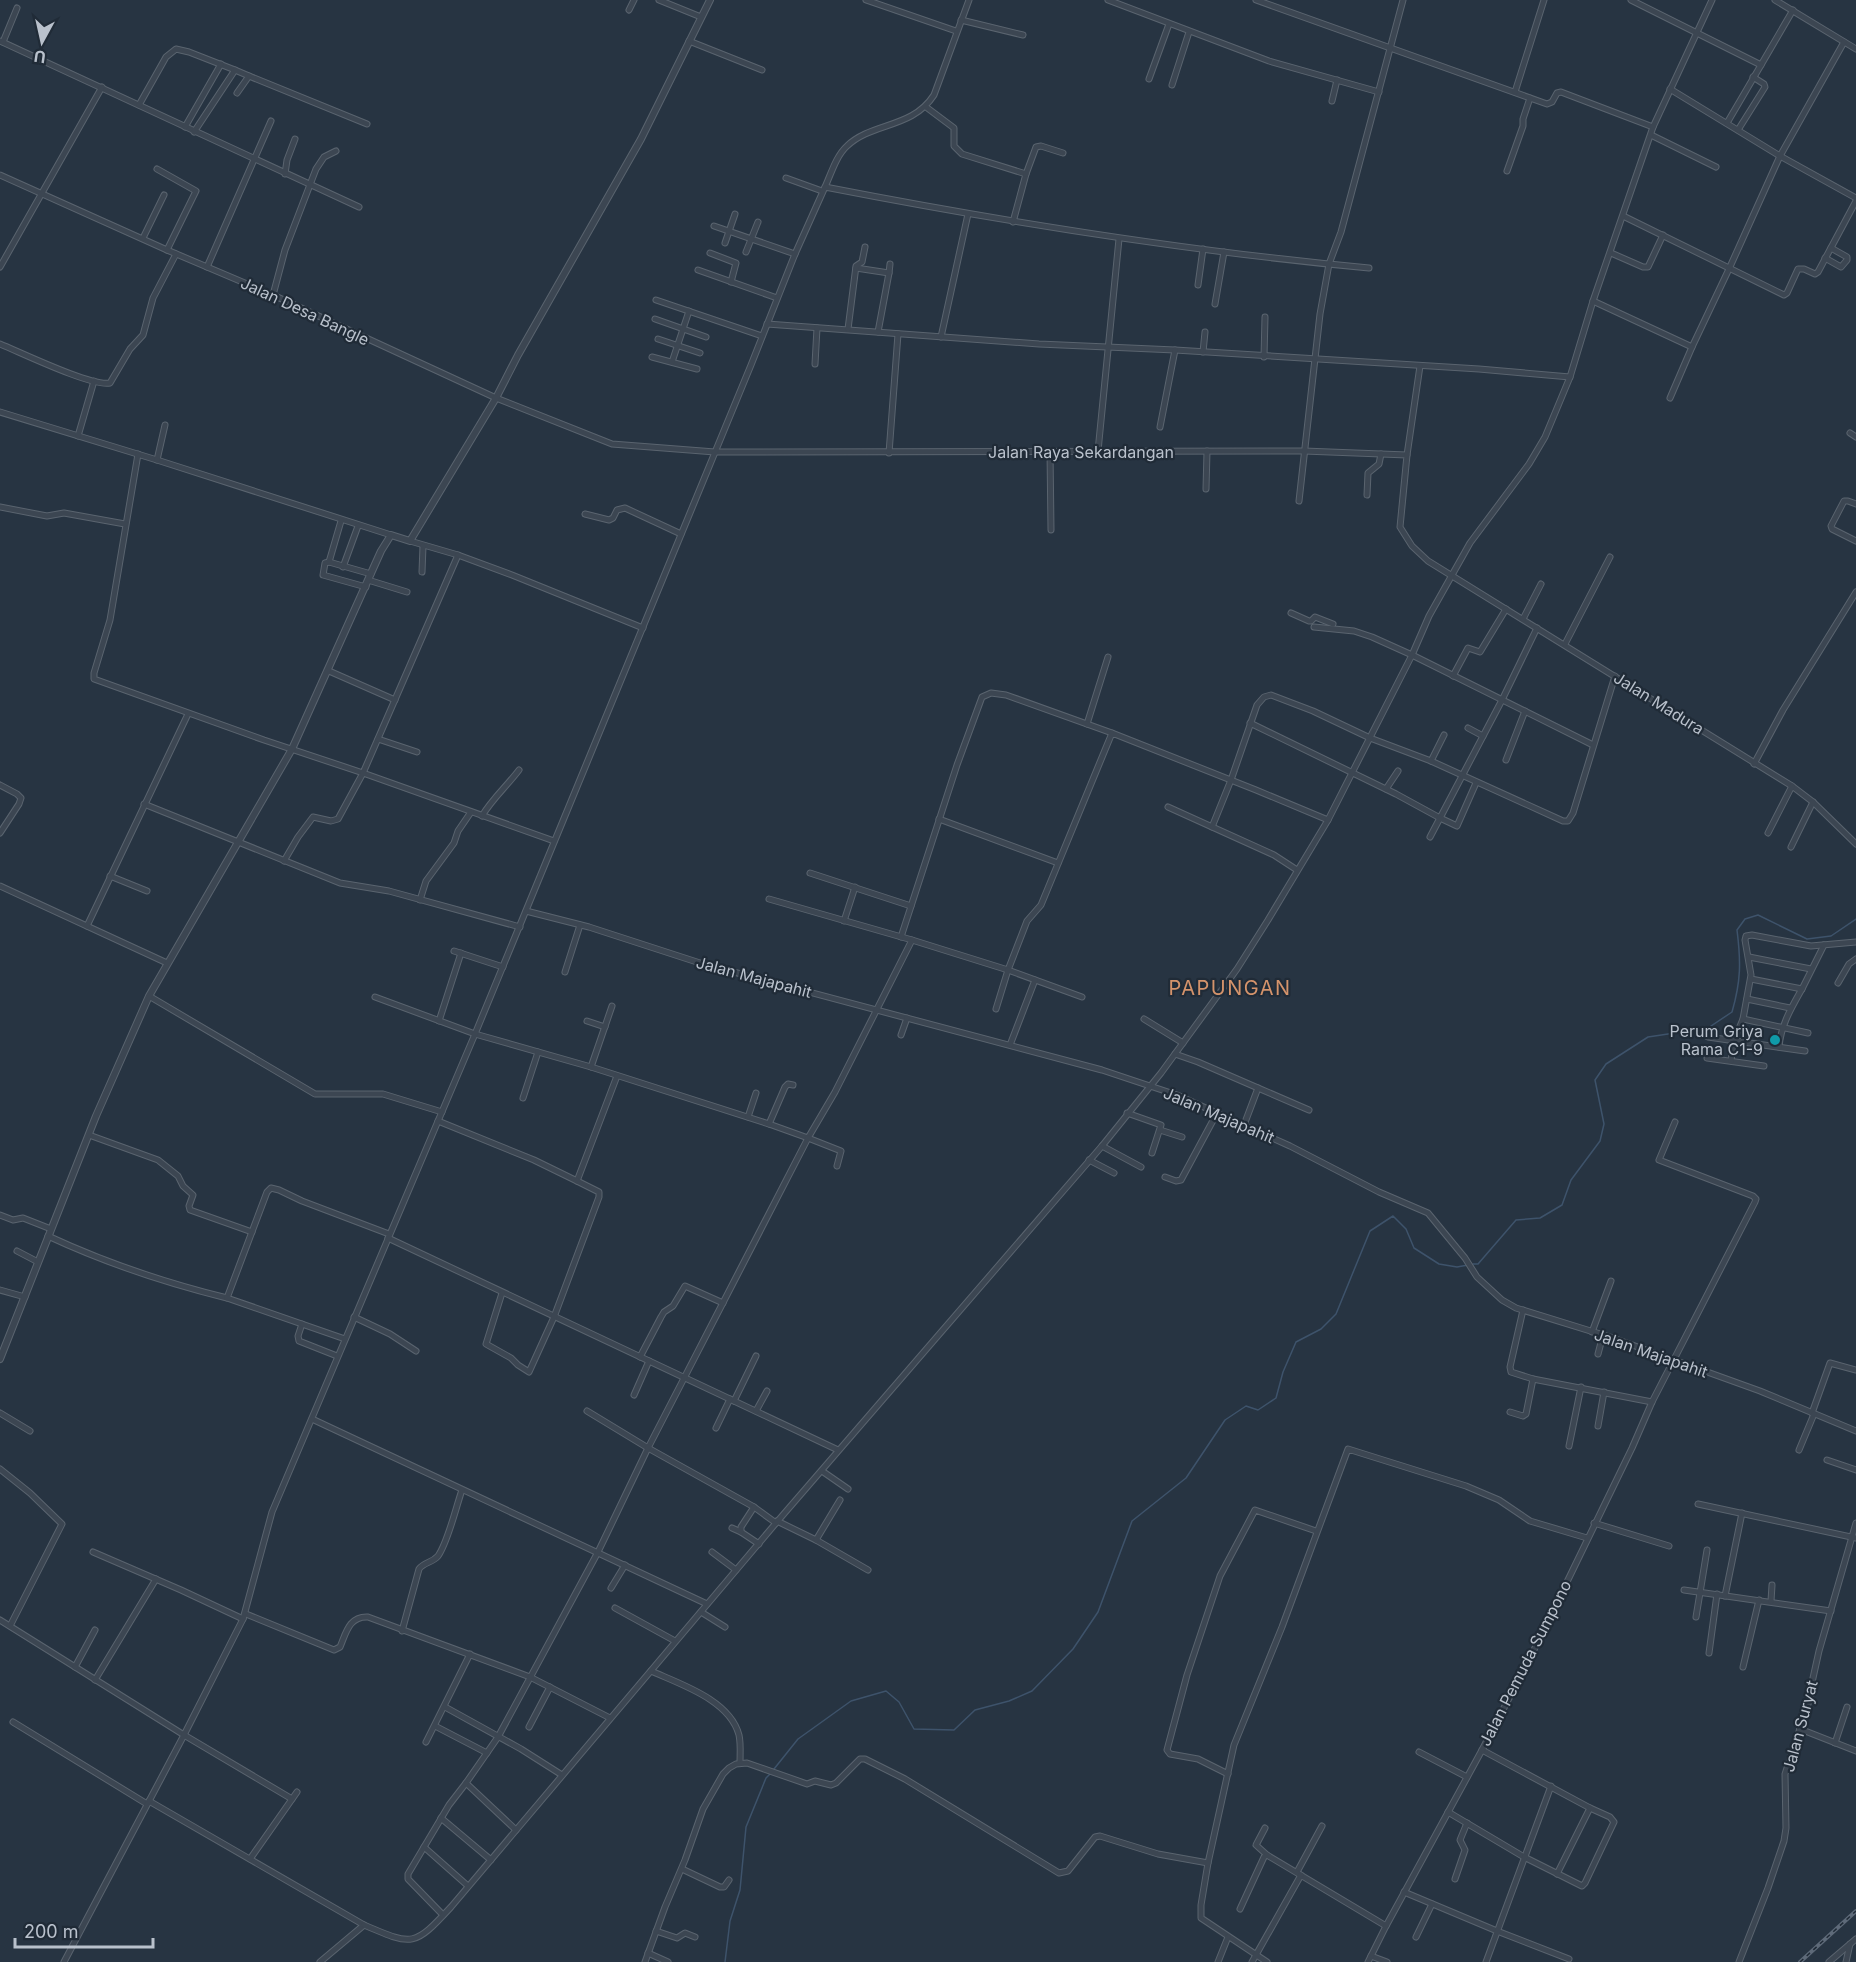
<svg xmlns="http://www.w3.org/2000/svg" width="1856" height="1962" viewBox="0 0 1856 1962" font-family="Inter,sans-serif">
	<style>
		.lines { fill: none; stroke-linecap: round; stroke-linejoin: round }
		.stream { stroke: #3e536b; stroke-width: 1.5 }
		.minor-casing { stroke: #5a646f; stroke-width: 7 }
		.tertiary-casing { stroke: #5a646f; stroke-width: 8 }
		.minor { stroke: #3c4652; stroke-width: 5 }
		.tertiary { stroke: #3c4652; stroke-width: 6 }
		.rail-casing { stroke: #5e6a79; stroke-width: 4 }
		.rail { stroke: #202b37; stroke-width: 1.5; stroke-dasharray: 4.5; stroke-linecap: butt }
		.culture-dot { fill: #0f9aa8; stroke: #202b37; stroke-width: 2 }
		.labels { text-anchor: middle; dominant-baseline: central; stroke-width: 4.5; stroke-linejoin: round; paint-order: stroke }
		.street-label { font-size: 16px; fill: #b9c1cc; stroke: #202b37 }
		.poi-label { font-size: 16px; fill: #b9c1cc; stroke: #202b37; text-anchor: end }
		.quarter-label { font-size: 20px; letter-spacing: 1.5px; fill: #d4936b; stroke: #202b37 }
	</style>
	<rect width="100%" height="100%" fill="#273442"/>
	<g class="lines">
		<!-- stream -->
		<g class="stream">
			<path d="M1473 1264H1478L1516 1220 1540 1218 1562 1205 1571 1180 1600 1141 1604 1124 1595 1080 1606 1064 1648 1037 1708 1028 1732 1012C1741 981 1741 962 1737 930L1745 919 1758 915 1807 939 1831 936 1856 919"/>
			<polyline points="774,1769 798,1739 851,1701 886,1691 899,1702 914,1729 954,1730 975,1710 1009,1701 1032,1691 1073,1649 1098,1612 1132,1521 1186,1478 1225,1420 1246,1406 1258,1410 1276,1398 1283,1372 1296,1342 1321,1329 1336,1314 1370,1231 1393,1216 1406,1229 1414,1248 1439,1264 1457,1267 1468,1265"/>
			<polyline points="725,1962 730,1921 740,1890 746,1827 766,1778 771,1773"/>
		</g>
		<!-- minor casing -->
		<g class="minor-casing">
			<g id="minor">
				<polyline points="659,0 701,17"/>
				<polyline points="866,0 956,31"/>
				<polyline points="1108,0 1269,61 1379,92"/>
				<polyline points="1256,0 1547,104 1552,102 1557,93 1561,92 1653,127"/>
				<polyline points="1631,0 1761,65 1793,10"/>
				<polyline points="1775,0 1856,49"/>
				<polyline points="629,10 634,0"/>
				<polyline points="961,20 1023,35"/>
				<polyline points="0,41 359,207"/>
				<polyline points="689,41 762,70"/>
				<polyline points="3,42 17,8"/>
				<polyline points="249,76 367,124"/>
				<polyline points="1149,79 1169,24"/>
				<polyline points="1172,85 1189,32"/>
				<polyline points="1670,89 1780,156 1856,198"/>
				<polyline points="1515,92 1544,0"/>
				<polyline points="1332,101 1337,80"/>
				<polyline points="139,105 166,57 176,49 189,52 235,70"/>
				<polyline points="926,107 954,128 954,146 962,154 1026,174 1013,222"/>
				<polyline points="1727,123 1761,65"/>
				<polyline points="185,127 221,64"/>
				<polyline points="1738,130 1765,87 1764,84 1753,77"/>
				<polyline points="194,132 235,70 249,76 237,93"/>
				<polyline points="1651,135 1716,167"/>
				<polyline points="157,169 196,191 167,250"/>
				<polyline points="1507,171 1523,126 1523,119 1530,98"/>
				<polyline points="285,174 287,160 295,139"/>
				<polyline points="1026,174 1036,147 1041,146 1063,153"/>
				<polyline points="0,175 167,250 273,295 496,398 612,444 715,452 1304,451 1407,455 1400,527 1412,546 1428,561 1792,786 1813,802 1856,844"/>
				<polyline points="786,178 822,191"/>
				<path d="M825 187C831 174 836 156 847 146 872 122 912 129 934 95L969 0"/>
				<polyline points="1623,216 1784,295 1787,293 1798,269 1804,269 1815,274 1818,272 1856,201"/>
				<polyline points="714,226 795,254"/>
				<polyline points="143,238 164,195"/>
				<polyline points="725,243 735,214"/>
				<polyline points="746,252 758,222"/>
				<polyline points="710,253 736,263 731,282"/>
				<polyline points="1611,253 1643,267 1648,267 1663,235"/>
				<polyline points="1825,258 1841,267 1847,260 1847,257 1831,248"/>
				<polyline points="0,267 102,87"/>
				<polyline points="207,267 271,121"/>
				<polyline points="856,268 889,273 878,332"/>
				<polyline points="698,270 777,298"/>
				<polyline points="889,273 890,264"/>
				<polyline points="1198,285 1203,249"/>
				<polyline points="273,295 285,250 316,169 324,157 336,151"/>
				<polyline points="656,300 762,336"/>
				<polyline points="1593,301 1692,347 1729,269 1780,156 1844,42"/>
				<polyline points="1215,304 1224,252"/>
				<polyline points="655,319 706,337"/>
				<polyline points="767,324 1039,344 1175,350 1479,369 1570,377"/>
				<polyline points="848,329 856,266 862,262 865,247"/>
				<polyline points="941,337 968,214"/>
				<polyline points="658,339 700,353"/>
				<path d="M0 344C20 352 92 387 110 383L130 349 143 335 153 298 176 254"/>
				<polyline points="1203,352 1205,332"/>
				<polyline points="652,357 697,369"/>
				<polyline points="1264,357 1265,317"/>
				<polyline points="672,362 689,311"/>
				<polyline points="815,364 817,328"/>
				<polyline points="1670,398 1692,347"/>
				<polyline points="0,412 157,460 391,535"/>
				<polyline points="1160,427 1175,350"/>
				<polyline points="1850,433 1856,437"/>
				<polyline points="78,436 94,381"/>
				<polyline points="1050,451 1051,530"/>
				<polyline points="1098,451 1119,239"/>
				<polyline points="889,453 898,334"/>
				<polyline points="138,454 110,620 94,673 94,679 264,740 363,773 458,555 410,541"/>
				<polyline points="1407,455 1420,366"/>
				<polyline points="157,460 165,425"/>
				<polyline points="1206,489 1207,451"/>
				<polyline points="1367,495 1368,473 1379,464 1381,454"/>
				<polyline points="1299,501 1320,314 1329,264 1341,232 1403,0"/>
				<polyline points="1856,504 1848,501 1844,501 1831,526 1832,529 1856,541"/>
				<polyline points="0,507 47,516 64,513 125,524"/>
				<polyline points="585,514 609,520 613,518 617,510 625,508 681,534"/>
				<polyline points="458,555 512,575 643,628"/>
				<polyline points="329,562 341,521"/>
				<polyline points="343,567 358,526"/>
				<polyline points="422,572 423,546"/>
				<polyline points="368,580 407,592"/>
				<polyline points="366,587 323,575 325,563 329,562 371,574"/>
				<polyline points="1291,613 1309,621 1311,621 1315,617 1333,624"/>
				<polyline points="1523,619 1541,584"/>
				<polyline points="1314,627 1354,631 1372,637 1412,655 1593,745"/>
				<polyline points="1565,644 1610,557"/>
				<polyline points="329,671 395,700"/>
				<polyline points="1453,676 1468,648 1480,652 1506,609"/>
				<polyline points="1250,723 1396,794 1440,818 1502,700 1537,628"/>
				<polyline points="1087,724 1108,657"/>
				<polyline points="1468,728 1483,736"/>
				<polyline points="378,739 417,752"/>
				<polyline points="1506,760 1525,711"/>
				<polyline points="1431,761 1444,735"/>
				<polyline points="1754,764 1783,710 1856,592"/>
				<polyline points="0,785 17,794 21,798 19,804 0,833"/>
				<polyline points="1386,789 1398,771"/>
				<polyline points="144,804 340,883 389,891 520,927"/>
				<polyline points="1168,807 1274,855 1297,870"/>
				<path d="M482 816C492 799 507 786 519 770"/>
				<polyline points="939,819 1058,863"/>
				<polyline points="1212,827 1231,780 1257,705 1264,697 1271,695 1313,711 1370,738 1431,761 1563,821 1568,821 1573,813 1615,676"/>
				<polyline points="1768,833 1792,786"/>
				<polyline points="1430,837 1440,818 1457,826 1476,783"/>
				<polyline points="1791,847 1813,802"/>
				<polyline points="284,861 298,837 313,817 331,821 338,819 363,773 554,841"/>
				<polyline points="810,873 911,906"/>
				<polyline points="110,876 147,891"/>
				<polyline points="0,886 167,963"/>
				<polyline points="769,899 912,940"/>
				<polyline points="420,900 426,881 454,843 458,831 471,812"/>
				<polyline points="526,911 589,927 700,963 1102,1070 1177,1095 1290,1146 1379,1192 1428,1213 1465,1258 1477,1277 1502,1300 1516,1308 1610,1337 1674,1360 1760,1391 1856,1431"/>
				<polyline points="844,921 855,887"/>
				<polyline points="87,926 188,714"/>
				<polyline points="901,937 957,765 982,697 991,693 1006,695 1112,733"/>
				<polyline points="454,951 503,967"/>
				<polyline points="1749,957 1811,969"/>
				<polyline points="565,972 580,925"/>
				<polyline points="1751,979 1802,989"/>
				<polyline points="1838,983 1849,964 1856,959"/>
				<polyline points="149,996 315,1094 383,1094 442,1112"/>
				<polyline points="375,997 475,1034 591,1067 769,1124 808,1138 835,1092 912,940 1008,970 1027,921 1041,905 1112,733 1256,790 1328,820"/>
				<polyline points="1747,999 1790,1008"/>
				<polyline points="996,1009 1008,970 1082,997"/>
				<polyline points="1144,1019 1183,1043"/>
				<polyline points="1743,1019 1808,1033"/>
				<polyline points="439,1021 461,953"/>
				<polyline points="587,1021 605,1027"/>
				<polyline points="901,1035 907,1018"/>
				<polyline points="1708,1037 1805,1051"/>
				<polyline points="1010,1045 1035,980"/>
				<path d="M1779 1047C1781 1024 1792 1007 1803 987 1810 973 1817 959 1824 945"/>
				<polyline points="1175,1054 1198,1062 1258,1088 1244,1125"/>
				<polyline points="1707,1058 1764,1066"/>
				<polyline points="1731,1061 1733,1043 1743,1019 1751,975 1745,940 1746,936 1752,935 1811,946 1856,942"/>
				<polyline points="591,1067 612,1006"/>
				<polyline points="1258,1088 1309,1110"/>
				<polyline points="523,1098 538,1052"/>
				<polyline points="1127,1113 1161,1125 1152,1153"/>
				<polyline points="748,1117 756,1093"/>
				<polyline points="438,1121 534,1160 577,1181 617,1076"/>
				<polyline points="769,1124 785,1087 788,1084 793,1085"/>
				<polyline points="1160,1130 1182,1137"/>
				<polyline points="89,1135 158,1160 178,1176 183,1186 193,1195 189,1206 190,1210 252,1232"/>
				<polyline points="1102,1146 1141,1167"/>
				<polyline points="1089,1160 1114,1173"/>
				<polyline points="1165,1177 1176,1181 1181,1180 1217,1113"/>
				<polyline points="0,1215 13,1220 23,1218 51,1229"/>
				<path d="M48 1236C106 1263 166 1283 227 1298"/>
				<polyline points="388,1238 838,1450"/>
				<polyline points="17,1251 38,1262"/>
				<polyline points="0,1290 25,1297"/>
				<polyline points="502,1293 486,1344 511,1358 518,1365 529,1372 554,1317 599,1197 599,1192 577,1181"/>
				<polyline points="1523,1310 1510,1367 1511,1372 1533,1379 1652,1402"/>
				<polyline points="354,1317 390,1334 416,1351"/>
				<polyline points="302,1324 298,1336 299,1341 337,1356"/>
				<polyline points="1592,1332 1611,1281"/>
				<polyline points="345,1339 227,1298 267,1192 271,1188 279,1190 302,1201 389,1234"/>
				<polyline points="1598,1354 1603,1335"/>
				<polyline points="640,1357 661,1317 664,1312 673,1306 685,1286 723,1303"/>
				<polyline points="634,1395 649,1361"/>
				<polyline points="734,1401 756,1356"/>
				<polyline points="587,1411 648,1448 754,1507 776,1523"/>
				<polyline points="756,1411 767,1391"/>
				<polyline points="1510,1412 1523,1416 1526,1414 1533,1379"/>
				<polyline points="0,1413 30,1431"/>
				<polyline points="1812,1413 1830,1363 1856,1370"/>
				<polyline points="312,1419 707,1604"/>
				<polyline points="1598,1426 1604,1392"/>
				<polyline points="716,1428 730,1399"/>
				<polyline points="1569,1446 1581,1387"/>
				<polyline points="1799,1450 1814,1414"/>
				<polyline points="1827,1460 1856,1470"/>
				<polyline points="0,1469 30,1493 62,1524 10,1626"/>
				<polyline points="822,1471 848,1489"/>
				<polyline points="1698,1504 1856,1538"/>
				<polyline points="754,1507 741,1527 741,1532 759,1544"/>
				<polyline points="777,1521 816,1540 868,1570"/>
				<polyline points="1594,1523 1669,1546"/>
				<polyline points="732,1528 741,1532"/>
				<polyline points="816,1540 840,1500"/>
				<polyline points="93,1552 181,1590 243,1619"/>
				<polyline points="712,1552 736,1570"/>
				<polyline points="611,1588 625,1565"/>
				<polyline points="1684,1590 1831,1611"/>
				<polyline points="1725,1596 1742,1513"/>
				<polyline points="1771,1601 1772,1585"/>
				<polyline points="615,1608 675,1641"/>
				<polyline points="701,1612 725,1627"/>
				<path d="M246 1614 334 1650 340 1647C346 1633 349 1616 368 1617L530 1677 610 1718"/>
				<polyline points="1696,1617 1707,1550"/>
				<polyline points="0,1620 184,1735 292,1799"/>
				<path d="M402 1631 419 1569C424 1562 432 1563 438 1556 448 1542 456 1507 462 1490"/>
				<polyline points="1709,1653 1717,1594"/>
				<polyline points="75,1667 95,1630"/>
				<polyline points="1743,1667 1759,1600"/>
				<path d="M651 1671C680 1684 730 1700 739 1735 741 1744 740 1754 740 1763"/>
				<polyline points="95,1680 156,1579"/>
				<polyline points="445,1707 521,1749 562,1775"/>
				<polyline points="13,1722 147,1804"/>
				<polyline points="435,1726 487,1753"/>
				<polyline points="529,1727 550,1687"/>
				<polyline points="1800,1729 1856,1751"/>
				<polyline points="426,1742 470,1654"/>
				<polyline points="1835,1743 1847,1707"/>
				<polyline points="1482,1750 1590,1808 1557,1874"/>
				<polyline points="1419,1752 1467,1777"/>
				<polyline points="1228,1774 1198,1759 1170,1754 1167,1750 1187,1675 1220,1576 1255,1510 1316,1531"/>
				<polyline points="149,1801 364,1925 320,1962"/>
				<polyline points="1448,1812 1524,1857 1582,1886 1585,1883 1614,1822 1610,1817 1590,1808"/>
				<polyline points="441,1818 491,1860"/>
				<polyline points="1265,1828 1256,1845 1267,1855"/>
				<polyline points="516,1830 466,1783 498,1737 598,1552 648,1448 808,1138 841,1151 837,1166"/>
				<polyline points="424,1847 468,1886"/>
				<polyline points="250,1859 297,1792"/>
				<polyline points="1208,1863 1201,1905 1201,1918 1267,1962"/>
				<polyline points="682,1869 720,1887 724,1887 729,1880"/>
				<polyline points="1297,1872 1322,1826"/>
				<polyline points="1455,1879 1465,1850 1460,1840 1467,1823"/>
				<polyline points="1404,1892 1497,1931 1569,1959"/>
				<polyline points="1240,1909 1264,1857 1267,1855 1386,1926"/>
				<polyline points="443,1915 408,1879 408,1874 449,1805 466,1783"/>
				<path d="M364 1925C413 1946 414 1947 451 1907L776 1523 1102 1146 1161 1073 1237 969 1268 920 1328 820 1412 655 1429 616 1470 543 1529 464 1545 437 1570 377 1593 301 1653 127 1712 0"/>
				<polyline points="656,1931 677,1938 685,1933 695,1937"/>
				<polyline points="1416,1937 1432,1904"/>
				<polyline points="648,1953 668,1962"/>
				<polyline points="1371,1956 1387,1962"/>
				<path d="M64 1962 184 1735 243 1619 272 1512 475 1034 751 365 795 254 825 187C1005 222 1186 251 1369 268"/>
				<polyline points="645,1962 665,1907 685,1860 703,1809 723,1774 729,1768 736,1764 747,1763 807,1784 815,1781 831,1785 836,1783 860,1759 865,1759 905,1779 1059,1873 1068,1871 1095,1837 1100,1836 1158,1854 1208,1863 1234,1745 1282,1627 1348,1449 1466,1486 1499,1500 1530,1521 1587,1538"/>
				<polyline points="1218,1962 1228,1937"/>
				<polyline points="1252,1962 1301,1875"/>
				<polyline points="1368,1962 1386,1926 1482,1750 1531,1656 1632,1448 1652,1402 1755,1202 1756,1199 1753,1196 1659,1160 1675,1122"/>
				<polyline points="1486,1962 1551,1786"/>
				<polyline points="1739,1962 1768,1888 1784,1841 1786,1828 1785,1774 1811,1695 1811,1687 1819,1651 1856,1523"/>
				<polyline points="1829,1962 1856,1939"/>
				<polyline points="1846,1962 1850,1944"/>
			</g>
		</g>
		<!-- tertiary casing -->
		<g class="tertiary-casing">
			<polyline id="tertiary" points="0,1359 96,1116 149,996 292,749 381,551 391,535 410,541 496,398 518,355 641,139 710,0"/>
		</g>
		<!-- minor -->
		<use href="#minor" class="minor"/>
		<!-- tertiary -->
		<use href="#tertiary" class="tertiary"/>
		<!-- rail casing -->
		<g class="rail-casing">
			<polyline id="rail" points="1800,1962 1856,1911"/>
		</g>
		<!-- rail -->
		<use href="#rail" class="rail"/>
	</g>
	<!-- markers -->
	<circle class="culture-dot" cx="1775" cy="1040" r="6"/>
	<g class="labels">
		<!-- street labels -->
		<g class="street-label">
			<text transform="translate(305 311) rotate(25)">Jalan Desa Bangle</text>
			<text x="1081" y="452">Jalan Raya Sekardangan</text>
			<text transform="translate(1659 703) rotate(32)">Jalan Madura</text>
			<text transform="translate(754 977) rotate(15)">Jalan Majapahit</text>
			<text transform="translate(1219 1115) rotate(23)">Jalan Majapahit</text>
			<text transform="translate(1651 1353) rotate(19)">Jalan Majapahit</text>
			<text transform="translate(1525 1663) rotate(-63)">Jalan Pemuda Sumpono</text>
			<text transform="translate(1800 1726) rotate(-75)">Jalan Suryat</text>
		</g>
		<!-- poi labels -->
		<g class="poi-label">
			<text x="1763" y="1031">Perum Griya<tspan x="1763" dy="18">Rama C1-9</tspan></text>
		</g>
		<!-- quarter labels -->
		<g class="quarter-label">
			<text x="1230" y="988">PAPUNGAN</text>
		</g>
	</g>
	<!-- north arrow -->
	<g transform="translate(42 42) rotate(188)" stroke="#202b37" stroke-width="4.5" paint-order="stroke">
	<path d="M0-4.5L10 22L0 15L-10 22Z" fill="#b9c1cc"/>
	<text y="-9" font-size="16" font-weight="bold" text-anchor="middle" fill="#b9c1cc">U</text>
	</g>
	<!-- scale -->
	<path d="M15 1938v9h138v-9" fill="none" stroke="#b9c1cc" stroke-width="3"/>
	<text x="24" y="1938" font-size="18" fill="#b9c1cc" stroke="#202b37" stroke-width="4.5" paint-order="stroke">200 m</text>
</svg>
